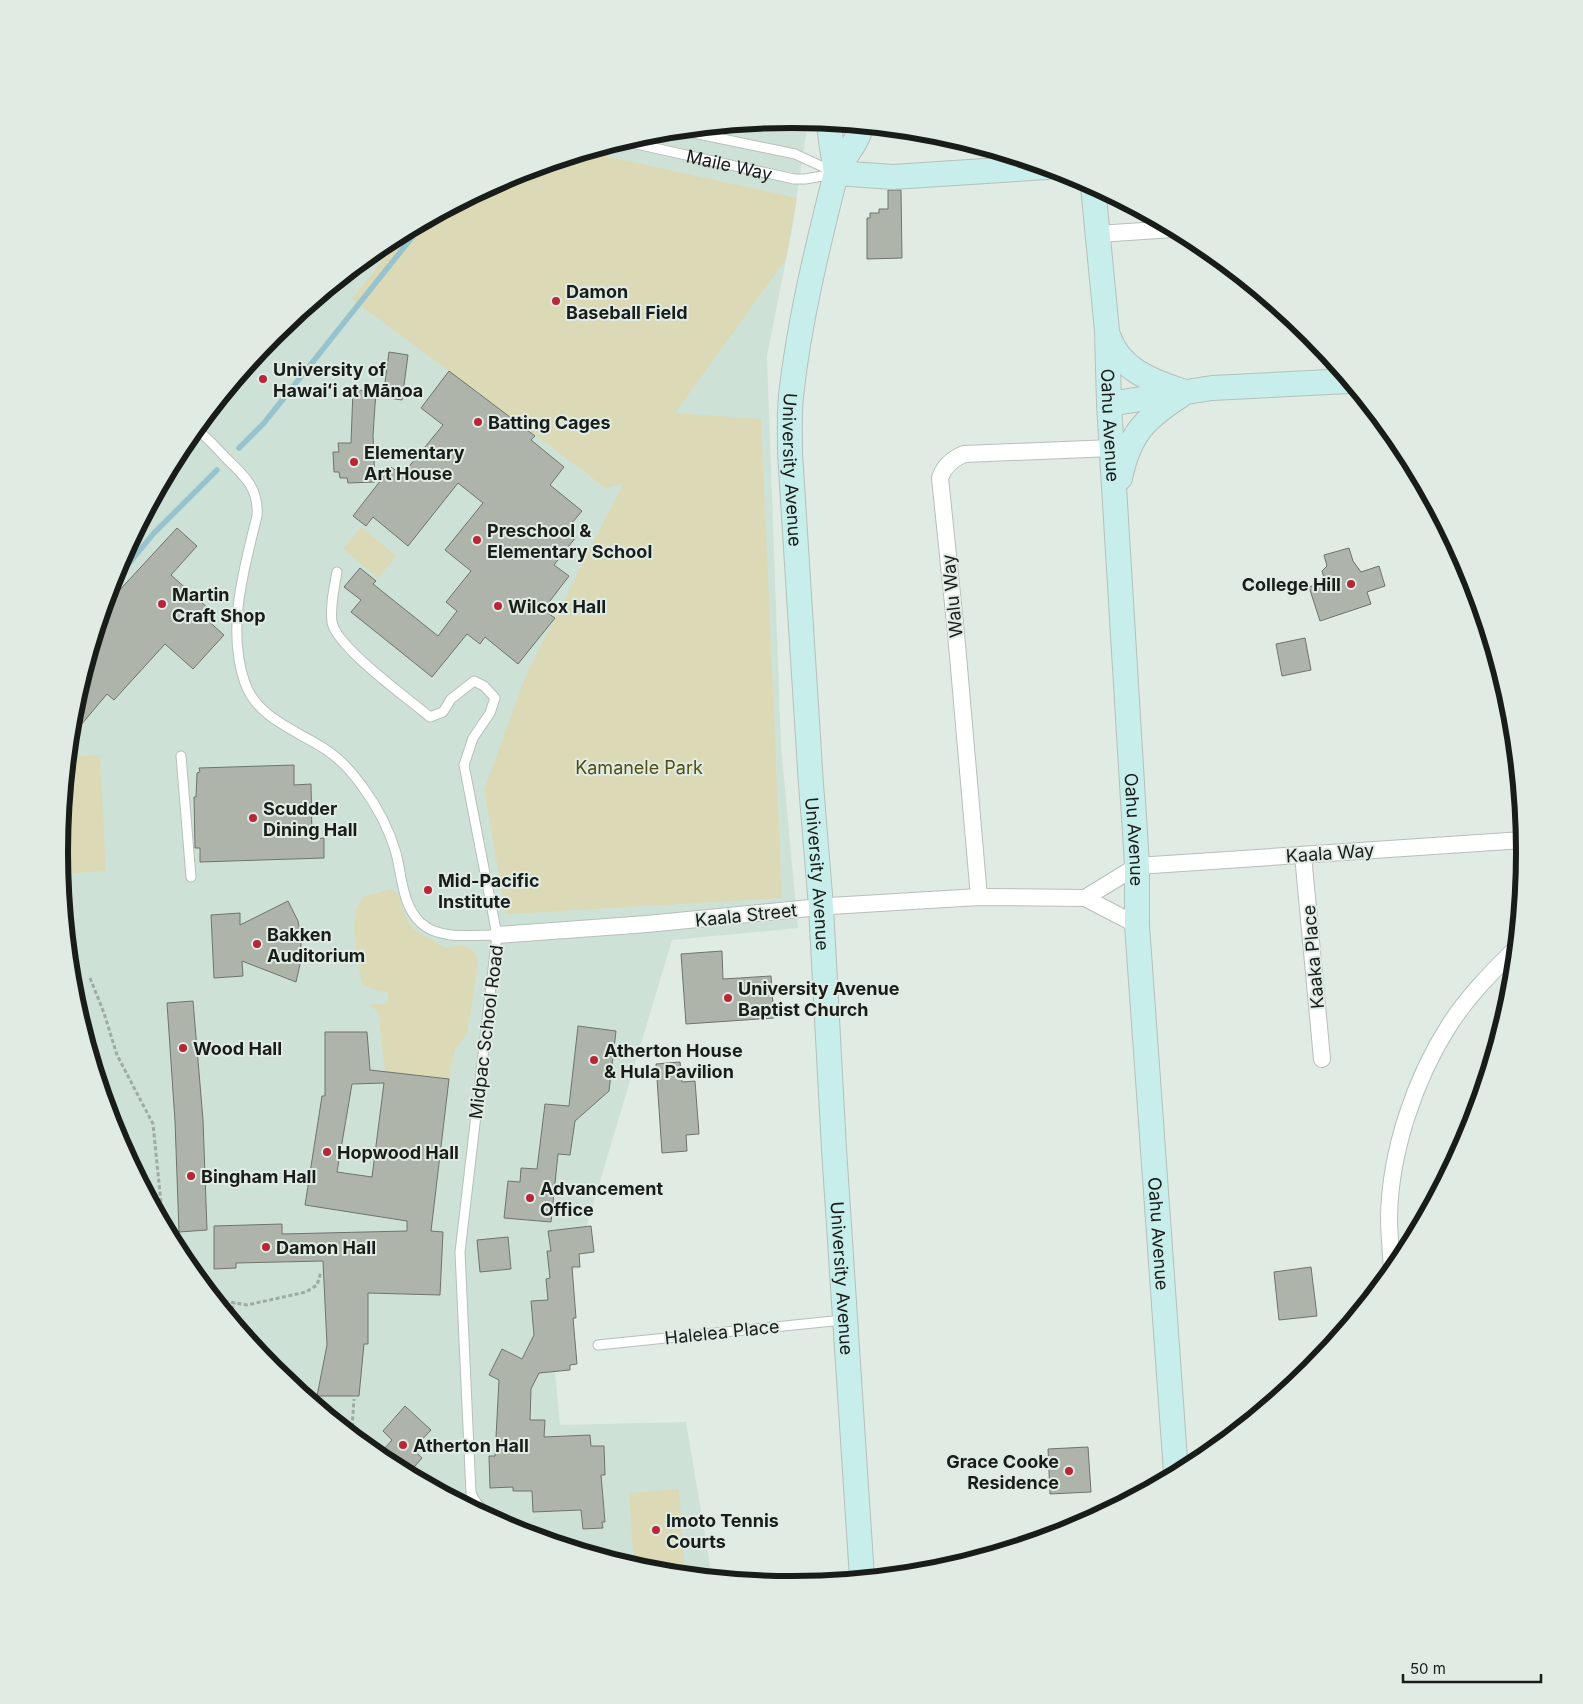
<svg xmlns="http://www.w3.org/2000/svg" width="1583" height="1704" viewBox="0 0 1583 1704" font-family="Inter,sans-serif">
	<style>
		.built { fill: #cee1d6 }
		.green { fill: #dcd9b7 }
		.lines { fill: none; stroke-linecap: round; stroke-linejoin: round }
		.stream { stroke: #96c3ce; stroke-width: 5.5 }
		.building { fill: #afb4ab; stroke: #6e746b; fill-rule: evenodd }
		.lane-casing { stroke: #b6c0ba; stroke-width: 11 }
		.street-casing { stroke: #b6c0ba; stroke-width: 18 }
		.secondary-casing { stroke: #b6c0ba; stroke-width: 26 }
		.path { stroke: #a1a9a4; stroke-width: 3; stroke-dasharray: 4 2.5; stroke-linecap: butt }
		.lane { stroke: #fff; stroke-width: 9 }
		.street { stroke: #fff; stroke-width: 16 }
		.secondary { stroke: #c8eeeb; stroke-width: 24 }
		.poi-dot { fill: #b82638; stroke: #e0ebe4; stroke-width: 2 }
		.labels { text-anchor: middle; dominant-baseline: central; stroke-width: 4; stroke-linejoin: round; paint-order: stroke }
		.street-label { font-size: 18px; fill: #191d1a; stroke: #e0ebe4 }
		.poi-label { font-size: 18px; font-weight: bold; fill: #191d1a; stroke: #e0ebe4; text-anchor: start }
		.park-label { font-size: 18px; fill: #534d0e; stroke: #e0ebe4 }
		.rim { fill: none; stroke: #191d1a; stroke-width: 6 }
	</style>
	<rect width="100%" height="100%" fill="#e0ebe4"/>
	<!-- built -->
	<polygon class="built" points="792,119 808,121 792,229 767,356 781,746 798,928 672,940 552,1342 560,1425 686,1422 712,1577 648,1571 511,1529 384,1461 273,1370 182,1259 114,1132 73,995 59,852 73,709 115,571 182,445 274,334 385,243 511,175 649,133"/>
	<!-- green -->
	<g class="green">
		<polygon points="587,152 797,198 786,259 675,413 761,419 782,898 506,914 484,790 526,675 623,484 606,488 352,299 404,232 511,175"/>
		<polygon points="361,527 396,556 378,578 343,549"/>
		<polygon points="100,755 106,871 61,874 59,852 68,757"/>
		<path d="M391 889 397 893 407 919 413 929 446 948 460 945 469 948 477 956 478 964 467 1034 455 1049 449 1079 385 1072 378 1011 368 1005 388 1003V992L375 990 363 985C358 969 351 925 356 909 358 904 362 900 365 896Z"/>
		<polygon points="679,1489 685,1574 648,1571 634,1566 629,1493"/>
	</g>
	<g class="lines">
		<!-- stream -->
		<g class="stream">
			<polyline points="239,448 264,423 425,221"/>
			<polyline points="111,585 154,533 217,470"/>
		</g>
	</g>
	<!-- building -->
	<g class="building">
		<polygon points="888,190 901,190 902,258 867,259 867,218 870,218 870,213 879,213 879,209 888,209"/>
		<polygon points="389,352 408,355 402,400 383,397"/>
		<polygon points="449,371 535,436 531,440 564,467 550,485 582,511 566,530 576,537 554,565 569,576 543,610 555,618 518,664 485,637 480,644 467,634 432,677 351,612 361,600 344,587 360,568 376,581 373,584 438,636 457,611 446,602 471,571 445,550 483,503 458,483 408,546 373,517 366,526 353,516 391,467 402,475 443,425 421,408"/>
		<polygon points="353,390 376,391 373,435 375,482 348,483 347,478 340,478 339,472 334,472 333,452 339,452 338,443 351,443"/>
		<polygon points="177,528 197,546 171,575 210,610 204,617 224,635 193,669 165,644 114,700 107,694 70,738 73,709 103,608"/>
		<polygon points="1349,548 1353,561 1361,572 1379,566 1385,586 1367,592 1371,604 1320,621 1309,587 1325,581 1322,571 1327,566 1324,555"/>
		<polygon points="1305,638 1311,670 1282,676 1276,644"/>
		<polygon points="294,765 294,785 311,784 312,839 324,838 324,858 200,862 200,848 195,848 194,797 196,797 197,773 200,772 199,768"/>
		<polygon points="288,901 298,921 301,938 301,960 296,982 242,961 243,976 214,978 211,915 240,913 240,925"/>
		<polygon points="722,951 723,979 771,976 774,1018 686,1024 681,954"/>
		<polygon points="193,1001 203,1120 207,1230 179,1232 175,1121 167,1003"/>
		<polygon points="578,1026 616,1031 609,1091 575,1121 570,1155 558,1154 551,1222 504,1218 508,1181 520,1182 521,1168 537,1169 545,1104 569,1106"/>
		<path d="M325 1032H367L370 1070 449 1079 431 1231 443 1232 440 1295 368 1293V1344H364L359 1396H317L327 1345 323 1261 236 1263V1268L214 1269V1226L282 1224V1234L407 1231V1221L305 1205 322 1096H325ZM384 1083 372 1177 337 1172 352 1084Z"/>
		<polygon points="680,1062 682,1082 695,1081 699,1134 686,1135 687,1151 662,1153 656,1064"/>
		<polygon points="591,1226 594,1252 579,1254 580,1267 572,1267 576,1318 573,1318 577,1364 570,1365 570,1370 539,1373 531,1389 530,1420 545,1420 544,1437 590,1435 591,1446 604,1446 605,1475 601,1475 605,1522 602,1522 603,1528 583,1529 581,1510 533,1512 532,1491 513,1491 513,1487 490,1488 489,1456 495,1456 499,1380 489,1375 502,1349 522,1359 534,1335 531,1301 548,1300 546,1279 550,1278 547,1251 551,1251 548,1231"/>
		<polygon points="508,1237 511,1269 480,1272 477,1240"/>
		<polygon points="1311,1267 1317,1316 1279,1320 1274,1272"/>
		<polygon points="405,1406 431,1430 413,1449 422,1458 408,1474 378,1456 392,1440 383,1431"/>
		<polygon points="1088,1447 1091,1492 1050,1494 1048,1449"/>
	</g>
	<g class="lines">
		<!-- lane casing -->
		<g class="lane-casing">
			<g id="lane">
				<polyline points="679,130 795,154 834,172"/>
				<path id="s1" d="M623 141 794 179H805L834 174"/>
				<path d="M196 428C207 438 217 448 227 459 245 476 259 489 257 516 244 569 226 629 245 683 257 718 296 730 325 749 339 758 352 772 362 786 377 806 389 829 396 853 402 876 402 906 421 923 439 940 473 935 497 935"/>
				<path d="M337 572C334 588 330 606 332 622 336 647 409 699 430 717L443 712 451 699 474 681 484 686 495 698 490 713 473 738 464 765 497 935 460 1252 471 1493C479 1514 504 1522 523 1532"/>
				<polyline points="181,756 191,877"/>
				<polyline points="598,1345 843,1320"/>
			</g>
		</g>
		<!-- street casing -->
		<g class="street-casing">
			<g id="street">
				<polyline points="1098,234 1173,229"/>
				<polyline points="1303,855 1322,1059"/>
				<path d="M979 897 956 633 940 478C944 466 952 459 964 454L1112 448"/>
				<polyline points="1085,898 1137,925"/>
				<polyline points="497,935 647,924 830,906 979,897 1085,898 1137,866 1523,840"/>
				<path d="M1392 1270C1391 1252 1389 1234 1389 1217 1390 1152 1415 1078 1450 1024 1468 996 1491 973 1515 949"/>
			</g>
		</g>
		<!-- secondary casing -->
		<g class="secondary-casing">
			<g id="secondary">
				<polyline points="829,123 831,141 836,173"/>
				<path id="s2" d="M861 126C858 145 840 158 835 177 817 249 799 322 791 396 789 415 790 435 790 453L811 785 821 907 834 1149 862 1578"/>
				<polyline points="836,173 893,177 1047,167"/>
				<path id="s3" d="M1093 186 1107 331 1109 404 1137 866V925L1176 1473"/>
				<path d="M1108 335C1119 369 1151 381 1182 391"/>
				<polyline points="1109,404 1212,388 1348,381"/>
				<path d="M1120 478C1129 435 1144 419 1180 396"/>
			</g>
		</g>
		<!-- path -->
		<g class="path">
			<polyline points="90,978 104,1013 117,1055 153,1124 163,1223"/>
			<polyline points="208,1291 224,1301 247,1305 306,1292 317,1285 321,1272"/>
			<polyline points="228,1315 235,1303"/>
			<polyline points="350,1433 352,1428 354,1399"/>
		</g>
		<!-- lane -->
		<use href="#lane" class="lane"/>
		<!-- street -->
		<use href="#street" class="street"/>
		<!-- secondary -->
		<use href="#secondary" class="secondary"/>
	</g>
	<!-- markers -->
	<g class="poi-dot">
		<circle cx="556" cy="301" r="5"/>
		<circle cx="263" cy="379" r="5"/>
		<circle cx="478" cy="422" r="5"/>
		<circle cx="354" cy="462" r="5"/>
		<circle cx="477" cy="540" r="5"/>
		<circle cx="1351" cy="584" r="5"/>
		<circle cx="162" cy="604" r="5"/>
		<circle cx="498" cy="606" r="5"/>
		<circle cx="253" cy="818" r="5"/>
		<circle cx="428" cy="890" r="5"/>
		<circle cx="257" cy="944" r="5"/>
		<circle cx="728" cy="998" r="5"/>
		<circle cx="183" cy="1048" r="5"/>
		<circle cx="594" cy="1060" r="5"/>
		<circle cx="327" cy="1152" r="5"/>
		<circle cx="191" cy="1176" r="5"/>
		<circle cx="530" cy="1198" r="5"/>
		<circle cx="266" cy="1247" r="5"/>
		<circle cx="403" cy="1445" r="5"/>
		<circle cx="1069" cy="1471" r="5"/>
		<circle cx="656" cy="1530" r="5"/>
	</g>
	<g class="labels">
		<!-- street labels -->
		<g class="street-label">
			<text stroke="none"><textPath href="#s1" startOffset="109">Maile Way</textPath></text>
			<text stroke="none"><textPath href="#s3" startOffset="240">Oahu Avenue</textPath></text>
			<text stroke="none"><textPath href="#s2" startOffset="355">University Avenue</textPath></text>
			<text transform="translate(952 596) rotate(-96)">Walu Way</text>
			<text stroke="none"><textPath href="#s3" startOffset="645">Oahu Avenue</textPath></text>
			<text transform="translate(1330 853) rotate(-4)">Kaala Way</text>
			<text stroke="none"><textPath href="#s2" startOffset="760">University Avenue</textPath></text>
			<text transform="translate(746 915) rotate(-6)">Kaala Street</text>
			<text transform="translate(1313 957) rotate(-95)">Kaaka Place</text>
			<text transform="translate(486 1032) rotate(-83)">Midpac School Road</text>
			<text stroke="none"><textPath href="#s3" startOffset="1050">Oahu Avenue</textPath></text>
			<text stroke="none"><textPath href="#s2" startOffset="1165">University Avenue</textPath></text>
			<text transform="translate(722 1332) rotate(-6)">Halelea Place</text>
		</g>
		<!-- poi labels -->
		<g class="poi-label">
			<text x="566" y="291">Damon<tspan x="566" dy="21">Baseball Field</tspan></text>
			<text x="273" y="369">University of<tspan x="273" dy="21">Hawaiʻi at Mānoa</tspan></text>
			<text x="488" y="422">Batting Cages</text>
			<text x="364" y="452">Elementary<tspan x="364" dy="21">Art House</tspan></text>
			<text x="487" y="530">Preschool &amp;<tspan x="487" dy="21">Elementary School</tspan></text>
			<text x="1341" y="584" text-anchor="end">College Hill</text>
			<text x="172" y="594">Martin<tspan x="172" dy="21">Craft Shop</tspan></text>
			<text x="508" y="606">Wilcox Hall</text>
			<text x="263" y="808">Scudder<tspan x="263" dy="21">Dining Hall</tspan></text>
			<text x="438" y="880">Mid-Pacific<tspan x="438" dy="21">Institute</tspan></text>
			<text x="267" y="934">Bakken<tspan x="267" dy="21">Auditorium</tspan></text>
			<text x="738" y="988">University Avenue<tspan x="738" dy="21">Baptist Church</tspan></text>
			<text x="193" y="1048">Wood Hall</text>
			<text x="604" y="1050">Atherton House<tspan x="604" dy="21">&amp; Hula Pavilion</tspan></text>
			<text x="337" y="1152">Hopwood Hall</text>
			<text x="201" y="1176">Bingham Hall</text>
			<text x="540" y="1188">Advancement<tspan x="540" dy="21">Office</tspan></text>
			<text x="276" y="1247">Damon Hall</text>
			<text x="413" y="1445">Atherton Hall</text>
			<text x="1059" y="1461" text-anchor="end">Grace Cooke<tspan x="1059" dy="21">Residence</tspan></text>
			<text x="666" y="1520">Imoto Tennis<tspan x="666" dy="21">Courts</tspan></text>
		</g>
		<!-- park labels -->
		<g class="park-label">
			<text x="639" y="767">Kamanele Park</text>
		</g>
	</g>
	<!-- crop -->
	<path d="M0 0H1583V1704H0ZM68 852a724 724 0 1 1 1448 0a724 724 0 1 1-1448 0Z" fill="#e0ebe4" fill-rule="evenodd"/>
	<path class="rim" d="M68 852a724 724 0 1 1 1448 0a724 724 0 1 1-1448 0Z"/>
	<!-- scale -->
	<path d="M1403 1674v8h138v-8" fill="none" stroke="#191d1a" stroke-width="2.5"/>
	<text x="1410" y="1674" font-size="15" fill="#191d1a" stroke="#e0ebe4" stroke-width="4" paint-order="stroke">50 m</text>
</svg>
